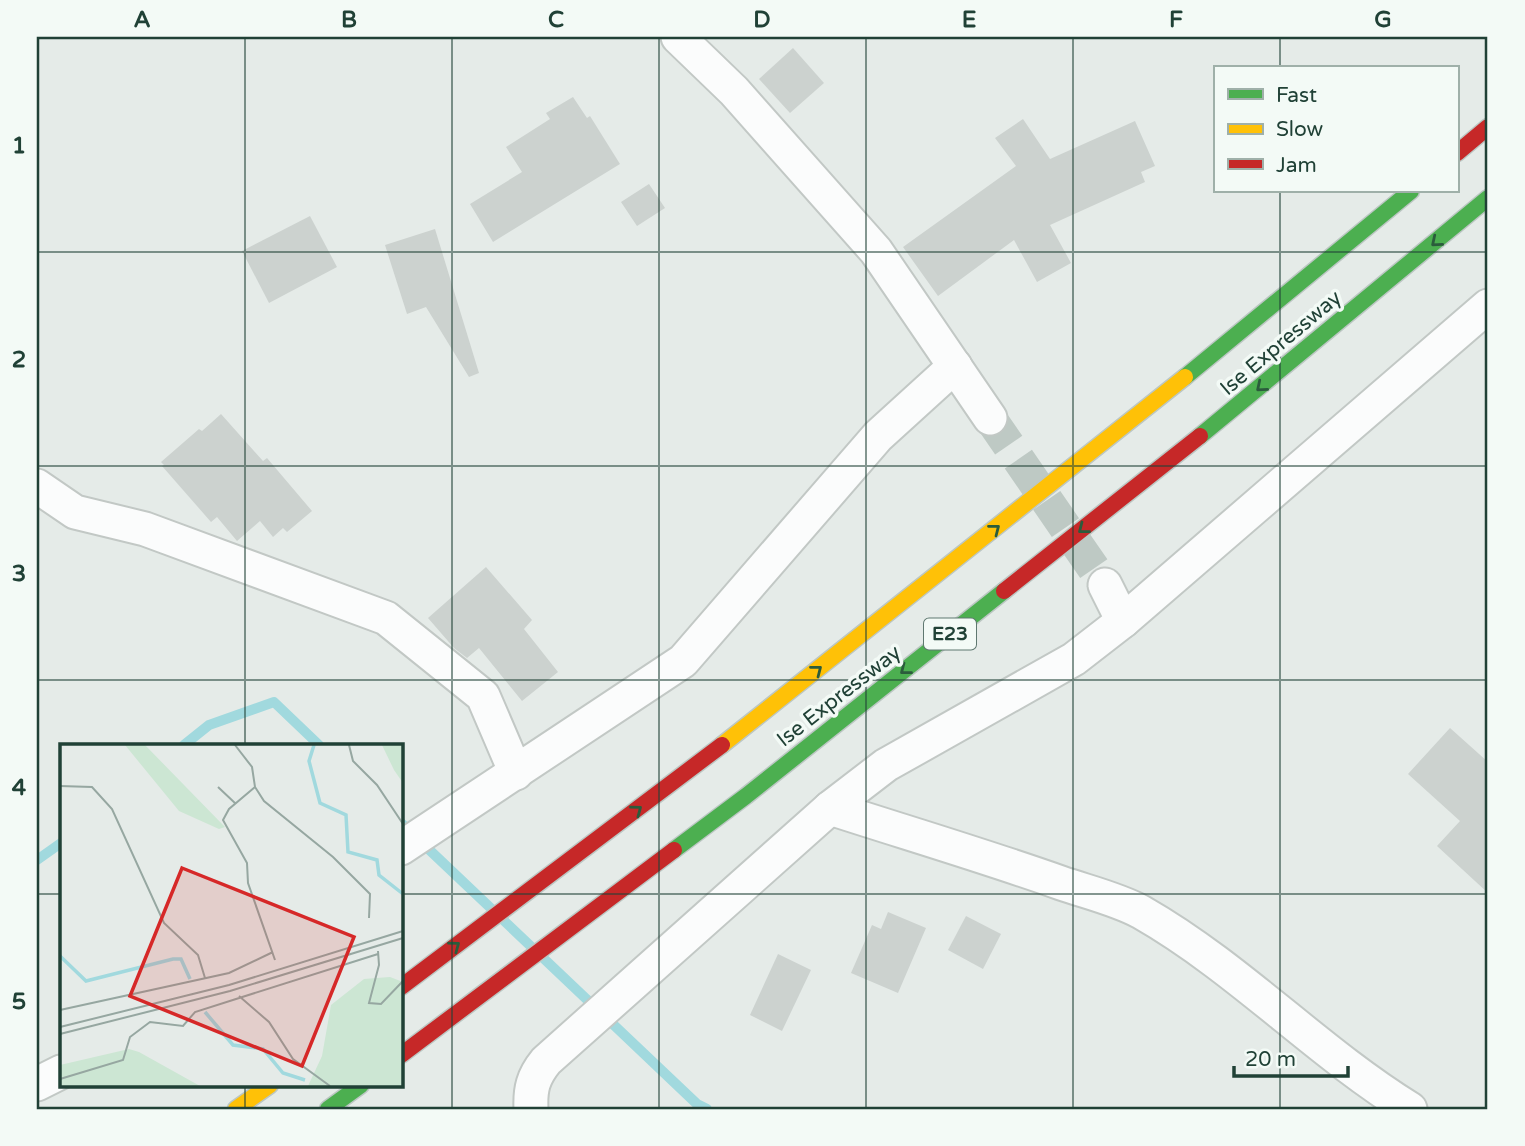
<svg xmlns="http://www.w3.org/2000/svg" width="1525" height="1146" viewBox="0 0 1525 1146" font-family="'Varela Round',sans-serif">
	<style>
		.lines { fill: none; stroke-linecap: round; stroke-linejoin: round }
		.stream { stroke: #a1d9de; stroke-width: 10 }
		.building { fill: #ccd2cf }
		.street-tunnel { stroke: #bec9c4; stroke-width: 33; stroke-dasharray: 33 17; stroke-linecap: butt }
		.street-casing { stroke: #c2c8c5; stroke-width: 37 }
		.fast-casing { stroke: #bcc7c3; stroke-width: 19 }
		.slow-casing { stroke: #bcc7c3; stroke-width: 19 }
		.jam-casing { stroke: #bcc7c3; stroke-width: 19 }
		.street { stroke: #fbfcfc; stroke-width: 33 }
		.fast { stroke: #4caf50; stroke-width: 16 }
		.slow { stroke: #ffc107; stroke-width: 16 }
		.jam { stroke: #c62828; stroke-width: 16 }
		.oneway { stroke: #2b5c3c }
		.grid { fill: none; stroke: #204136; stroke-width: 2; stroke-opacity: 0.55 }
		.labels { text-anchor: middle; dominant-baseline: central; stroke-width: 7; stroke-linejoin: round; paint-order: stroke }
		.shield { fill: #f3faf6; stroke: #5f7870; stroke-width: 2 }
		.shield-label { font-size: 19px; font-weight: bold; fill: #204136 }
		.street-label { font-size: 21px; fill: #204136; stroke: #f3faf6 }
		.inset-river { fill: none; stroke: #a1d9de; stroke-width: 3.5 }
		.inset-road { fill: none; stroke: #96a7a1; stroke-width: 2 }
		.view { fill: #d62828; fill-opacity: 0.15; stroke: #d62828; stroke-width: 3.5 }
		.inset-edge { fill: none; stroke: #204136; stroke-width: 3.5 }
		.neatline { fill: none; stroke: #204136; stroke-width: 2.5 }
		.grid-label { font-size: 23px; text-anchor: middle; font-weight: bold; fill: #204136 }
	</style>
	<rect width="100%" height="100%" fill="#e5ebe8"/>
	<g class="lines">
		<!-- stream -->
		<g class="stream">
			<polyline points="184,745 209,725 274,702 319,745"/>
			<polyline points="401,823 697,1104 707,1109"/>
			<polyline points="37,860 61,843"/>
		</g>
	</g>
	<!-- building -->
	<g class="building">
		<polygon points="793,48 824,83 790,113 759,79"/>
		<polygon points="573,97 587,118 590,116 620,164 493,242 470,204 522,172 506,147 550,119 546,113"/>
		<polygon points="1023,119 1050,159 1135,121 1155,166 1141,172 1145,182 1050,225 1071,263 1037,282 1014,240 938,296 903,247 1016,166 995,138"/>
		<polygon points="649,184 665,208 637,226 621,202"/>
		<polygon points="310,216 337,267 269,303 242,251"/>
		<polygon points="435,229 479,373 469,377 426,307 407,314 385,245"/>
		<polygon points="221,414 263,461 267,458 312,511 287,532 283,528 273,537 260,521 237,541 217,517 211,522 162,466 164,465 161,462 199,429 202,431"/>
		<polygon points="486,567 532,620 524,629 558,672 522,701 479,648 467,658 454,648 428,618"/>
		<polygon points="1450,728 1488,762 1488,893 1437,846 1460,821 1408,774"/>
		<polygon points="888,912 926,928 898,993 851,973 872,925 881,929"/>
		<polygon points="966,916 1001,934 983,969 948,950"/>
		<polygon points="778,954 811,970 782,1031 750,1015"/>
	</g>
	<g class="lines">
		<!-- street-tunnel -->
		<polyline class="street-tunnel" points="990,418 1105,585"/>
		<!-- street casing -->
		<g class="street-casing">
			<g id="street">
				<polyline points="678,37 734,91 876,251 990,418"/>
				<polyline points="37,486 75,512 145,529 386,618 483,696 516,773"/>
				<polyline points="1105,585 1123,621"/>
				<path d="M830 808C907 833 985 856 1061 883 1087 892 1117 899 1141 912 1239 968 1316 1051 1410 1109"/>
				<polyline points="401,848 683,661 878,436 955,366"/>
				<polyline points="37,1084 61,1072"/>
				<path d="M531 1109C530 1089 533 1077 546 1061L830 808 886 765 1074 659 1123 621 1488 306"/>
			</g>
		</g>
		<!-- fast casing -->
		<g class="fast-casing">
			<g id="fast">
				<polyline points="1185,377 1411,191"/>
				<polyline points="1200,436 1488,198"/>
				<polyline points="674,850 746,796 1004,591"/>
				<polyline points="328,1109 361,1085"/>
			</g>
		</g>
		<!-- slow casing -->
		<g class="slow-casing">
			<g id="slow">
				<polyline points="722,745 1185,377"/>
				<polyline points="236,1109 270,1085"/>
			</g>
		</g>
		<!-- jam casing -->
		<g class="jam-casing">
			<g id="jam">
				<polyline points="1457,153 1488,127"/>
				<polyline points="1004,591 1200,436"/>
				<polyline points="401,987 722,745"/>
				<polyline points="401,1055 674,850"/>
			</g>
		</g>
		<!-- street -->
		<use href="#street" class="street"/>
		<!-- fast -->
		<use href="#fast" class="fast"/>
		<!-- slow -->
		<use href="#slow" class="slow"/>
		<!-- jam -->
		<use href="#jam" class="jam"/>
	</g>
	<!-- one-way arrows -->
	<defs><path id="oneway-chevron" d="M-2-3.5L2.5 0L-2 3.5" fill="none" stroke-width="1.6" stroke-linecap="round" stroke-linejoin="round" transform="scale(1.75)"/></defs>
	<g class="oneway">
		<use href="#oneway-chevron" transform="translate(1436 242) rotate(140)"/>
		<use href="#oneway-chevron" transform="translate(1261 387) rotate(140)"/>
		<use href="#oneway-chevron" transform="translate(995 529) rotate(-38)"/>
		<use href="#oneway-chevron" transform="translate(1083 529) rotate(142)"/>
		<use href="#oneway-chevron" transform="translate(817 670) rotate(-38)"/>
		<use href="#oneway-chevron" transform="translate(905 670) rotate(142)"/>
		<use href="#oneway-chevron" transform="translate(637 810) rotate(-37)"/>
		<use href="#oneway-chevron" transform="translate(455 946) rotate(-37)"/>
	</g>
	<!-- grid -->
	<path class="grid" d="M245 37V745M452 37V1109M659 37V1109M866 37V1109M1073 37V1109M1280 37V68M1280 191V1109M37 252H1488M37 466H1488M37 680H1488M37 894H61M401 894H1488M245 1085V1109"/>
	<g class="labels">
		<!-- shield labels -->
		<rect class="shield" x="924" y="618.5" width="52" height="31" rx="5"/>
		<g class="shield-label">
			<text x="950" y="634">E23</text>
		</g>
		<!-- street labels -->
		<g class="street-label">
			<text transform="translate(1281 343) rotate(-40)">Ise Expressway</text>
			<text transform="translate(839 696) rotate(-38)">Ise Expressway</text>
		</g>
	</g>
	<!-- overview -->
	<g transform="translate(60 744)">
		<rect width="343" height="343" fill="#e5ebe8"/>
		<path d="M65 1H85L165 83 159 85 119 67ZM322 1H343V39L334 26ZM330 233 343 238V342H248L262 312 271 261 304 235ZM69 305 79 308 140 342H0V321Z" fill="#cce6d3"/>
		<path class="inset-river" d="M254 1 249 17 260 59 286 71 288 108 317 116 319 131 343 150M0 212 26 237 113 215H121L130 235M145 268 173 301 203 305 223 329 245 336"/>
		<path class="inset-road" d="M175 1 192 23 195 43 204 57 273 113 310 150 309 174M289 1 293 17 317 41 343 80M0 42 32 43 52 65 104 179 138 211 145 234M158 43 176 60M195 43 169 65 163 76 187 119 188 139 215 216M318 207 319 221 309 259 321 260 343 237M179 252 209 278 233 315 270 342M0 266 169 229 213 208M0 283 169 241 343 187M0 290 170 247 343 194M0 335 63 316 70 293 90 278 123 282 135 268 318 210"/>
		<path class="view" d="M122 124 294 193 242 322 70 252Z"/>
		<rect width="343" height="343" class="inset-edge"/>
	</g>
	<!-- border -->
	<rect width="1525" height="1146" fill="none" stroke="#f3faf6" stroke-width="77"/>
	<!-- legend -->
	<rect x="1214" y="66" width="245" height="126" fill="#f3faf6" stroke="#9fb0a9" stroke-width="2"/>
	<rect x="1228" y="89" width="35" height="10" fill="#4caf50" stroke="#9fb0a9" stroke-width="2"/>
	<text x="1276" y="102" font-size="21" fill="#204136">Fast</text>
	<rect x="1228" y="124" width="35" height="10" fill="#ffc107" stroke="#9fb0a9" stroke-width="2"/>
	<text x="1276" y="136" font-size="21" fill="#204136">Slow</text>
	<rect x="1228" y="159" width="35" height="10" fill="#c62828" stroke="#9fb0a9" stroke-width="2"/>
	<text x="1276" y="172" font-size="21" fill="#204136">Jam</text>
	<!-- scale -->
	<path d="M1234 1066v10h114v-10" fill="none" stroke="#204136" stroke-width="3.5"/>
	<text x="1245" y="1066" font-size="21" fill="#204136" stroke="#f3faf6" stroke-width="5" paint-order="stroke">20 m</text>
	<rect x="38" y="38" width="1448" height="1070" class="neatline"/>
	<g class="grid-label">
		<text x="142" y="27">A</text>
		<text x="349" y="27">B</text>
		<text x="556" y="27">C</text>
		<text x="762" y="27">D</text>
		<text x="969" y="27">E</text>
		<text x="1176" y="27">F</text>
		<text x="1383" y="27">G</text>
		<text x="19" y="153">1</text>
		<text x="19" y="367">2</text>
		<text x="19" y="581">3</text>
		<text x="19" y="795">4</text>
		<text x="19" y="1009">5</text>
	</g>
</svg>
